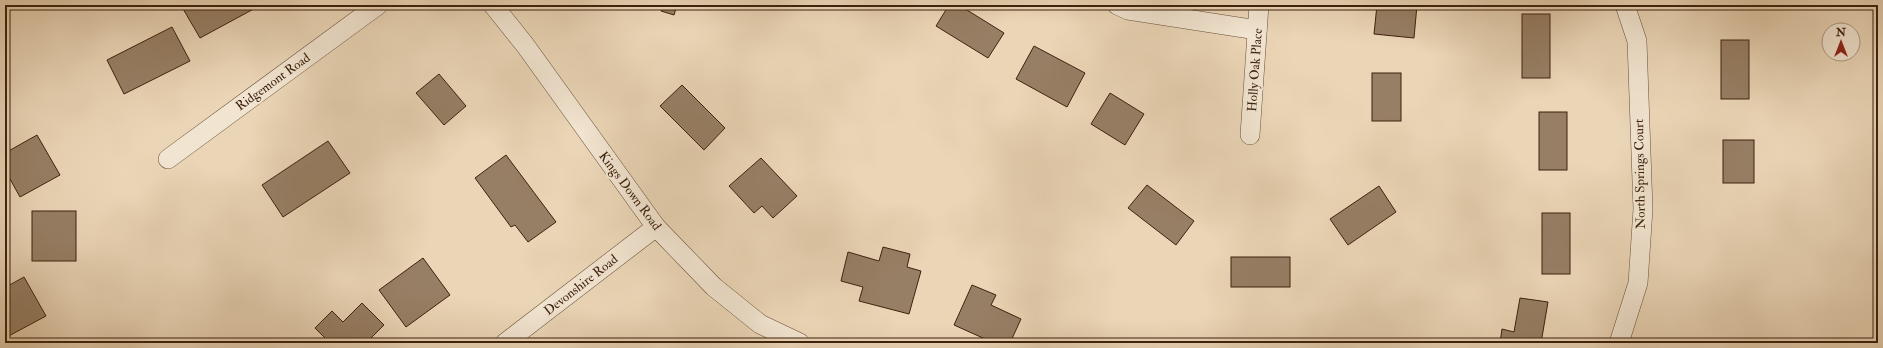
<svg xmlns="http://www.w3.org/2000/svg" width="1883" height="348" viewBox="0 0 1883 348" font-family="'IM FELL Double Pica',serif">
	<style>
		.building { fill: #977f65; stroke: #3d220e }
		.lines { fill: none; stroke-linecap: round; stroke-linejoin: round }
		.street-casing { stroke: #684f38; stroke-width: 20 }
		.street { stroke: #f1e4d0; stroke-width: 19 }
		.labels { text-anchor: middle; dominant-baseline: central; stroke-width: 4; stroke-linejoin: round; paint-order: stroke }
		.street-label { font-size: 13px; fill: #3d220e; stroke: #f1e4d0 }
	</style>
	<rect width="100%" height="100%" fill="#ead5b6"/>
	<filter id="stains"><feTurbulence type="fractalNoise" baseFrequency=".005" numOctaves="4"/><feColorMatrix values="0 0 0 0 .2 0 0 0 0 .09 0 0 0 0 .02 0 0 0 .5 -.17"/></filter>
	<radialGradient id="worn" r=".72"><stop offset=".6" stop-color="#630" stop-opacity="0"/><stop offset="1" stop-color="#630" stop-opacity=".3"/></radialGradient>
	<!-- building -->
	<g class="building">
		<polygon points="5,5 14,5 7,14 5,12"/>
		<polygon points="185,5 261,5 200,38 182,7"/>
		<polygon points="663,5 677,5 674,15 661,11"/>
		<polygon points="949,5 959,5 1004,33 988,58 936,26"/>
		<polygon points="1377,5 1417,5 1414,38 1374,34"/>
		<rect x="1522" y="14" width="28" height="64"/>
		<polygon points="172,27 190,61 124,94 107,60"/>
		<rect x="1721" y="40" width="28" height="59"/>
		<polygon points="1034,46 1085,73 1067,107 1016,79"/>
		<rect x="1372" y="73" width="29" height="48"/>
		<polygon points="439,74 466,106 444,125 416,93"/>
		<polygon points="682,85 725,128 704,150 660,106"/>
		<polygon points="1110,93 1144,114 1125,145 1091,124"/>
		<rect x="1539" y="112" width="28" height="58"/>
		<polygon points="37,135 60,175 20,197 5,170 5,153"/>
		<rect x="1723" y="140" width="31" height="43"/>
		<polygon points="328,141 350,173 283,217 262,185"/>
		<polygon points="506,155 556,222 528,242 515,225 511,227 475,178"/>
		<polygon points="761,158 797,196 773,218 762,206 754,213 729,186"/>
		<polygon points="1147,185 1194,221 1176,245 1128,208"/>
		<polygon points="1379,186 1396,212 1348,245 1330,219"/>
		<rect x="32" y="211" width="44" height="50"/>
		<rect x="1542" y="213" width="28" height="61"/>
		<polygon points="883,247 910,254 907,267 921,271 909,314 859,301 863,287 841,281 848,252 879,261"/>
		<rect x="1231" y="257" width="59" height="30"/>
		<polygon points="423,258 450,295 406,327 379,290"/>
		<polygon points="24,277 46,316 5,338 5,285 6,287"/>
		<polygon points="972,285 996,295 991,305 1021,319 1010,343 994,343 954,325"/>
		<polygon points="1520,298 1548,302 1541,343 1500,343 1502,329 1514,332"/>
		<polygon points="362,303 384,325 366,343 320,343 325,338 315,328 332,311 343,322"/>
	</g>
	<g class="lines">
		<!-- street casing -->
		<g class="street-casing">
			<g id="street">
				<polyline points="493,5 525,45 656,227 714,287 760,324 800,343"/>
				<polyline points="1117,5 1128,10 1257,30"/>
				<polyline points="1250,135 1259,5"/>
				<polyline points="168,159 378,5"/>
				<polyline points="505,343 656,227"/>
				<polyline points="1619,343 1638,283 1643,209 1637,41 1625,5"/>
			</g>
		</g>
		<!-- street -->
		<use href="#street" class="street"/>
	</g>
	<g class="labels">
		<!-- street labels -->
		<g class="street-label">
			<text transform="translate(1255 70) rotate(-86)">Holly Oak Place</text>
			<text transform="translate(273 82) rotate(-36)">Ridgemont Road</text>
			<text transform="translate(1640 174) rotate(-91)">North Springs Court</text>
			<text transform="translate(630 191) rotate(53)">Kings Down Road</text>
			<text transform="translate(581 285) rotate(-38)">Devonshire Road</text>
		</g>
	</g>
	<!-- margin -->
	<rect width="1883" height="348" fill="none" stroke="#ead5b6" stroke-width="20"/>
	<rect x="6" y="6" width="1871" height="336" fill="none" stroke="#3d220e" stroke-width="2"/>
	<rect x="10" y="10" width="1863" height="328" fill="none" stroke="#3d220e"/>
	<!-- north arrow -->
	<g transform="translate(1841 42)"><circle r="19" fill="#f1e4d0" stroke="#a99682"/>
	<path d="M0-3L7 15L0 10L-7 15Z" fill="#8f2418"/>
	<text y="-6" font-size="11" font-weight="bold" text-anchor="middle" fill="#3d220e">N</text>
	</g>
	<rect width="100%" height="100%" filter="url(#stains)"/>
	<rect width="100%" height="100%" fill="url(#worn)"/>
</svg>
